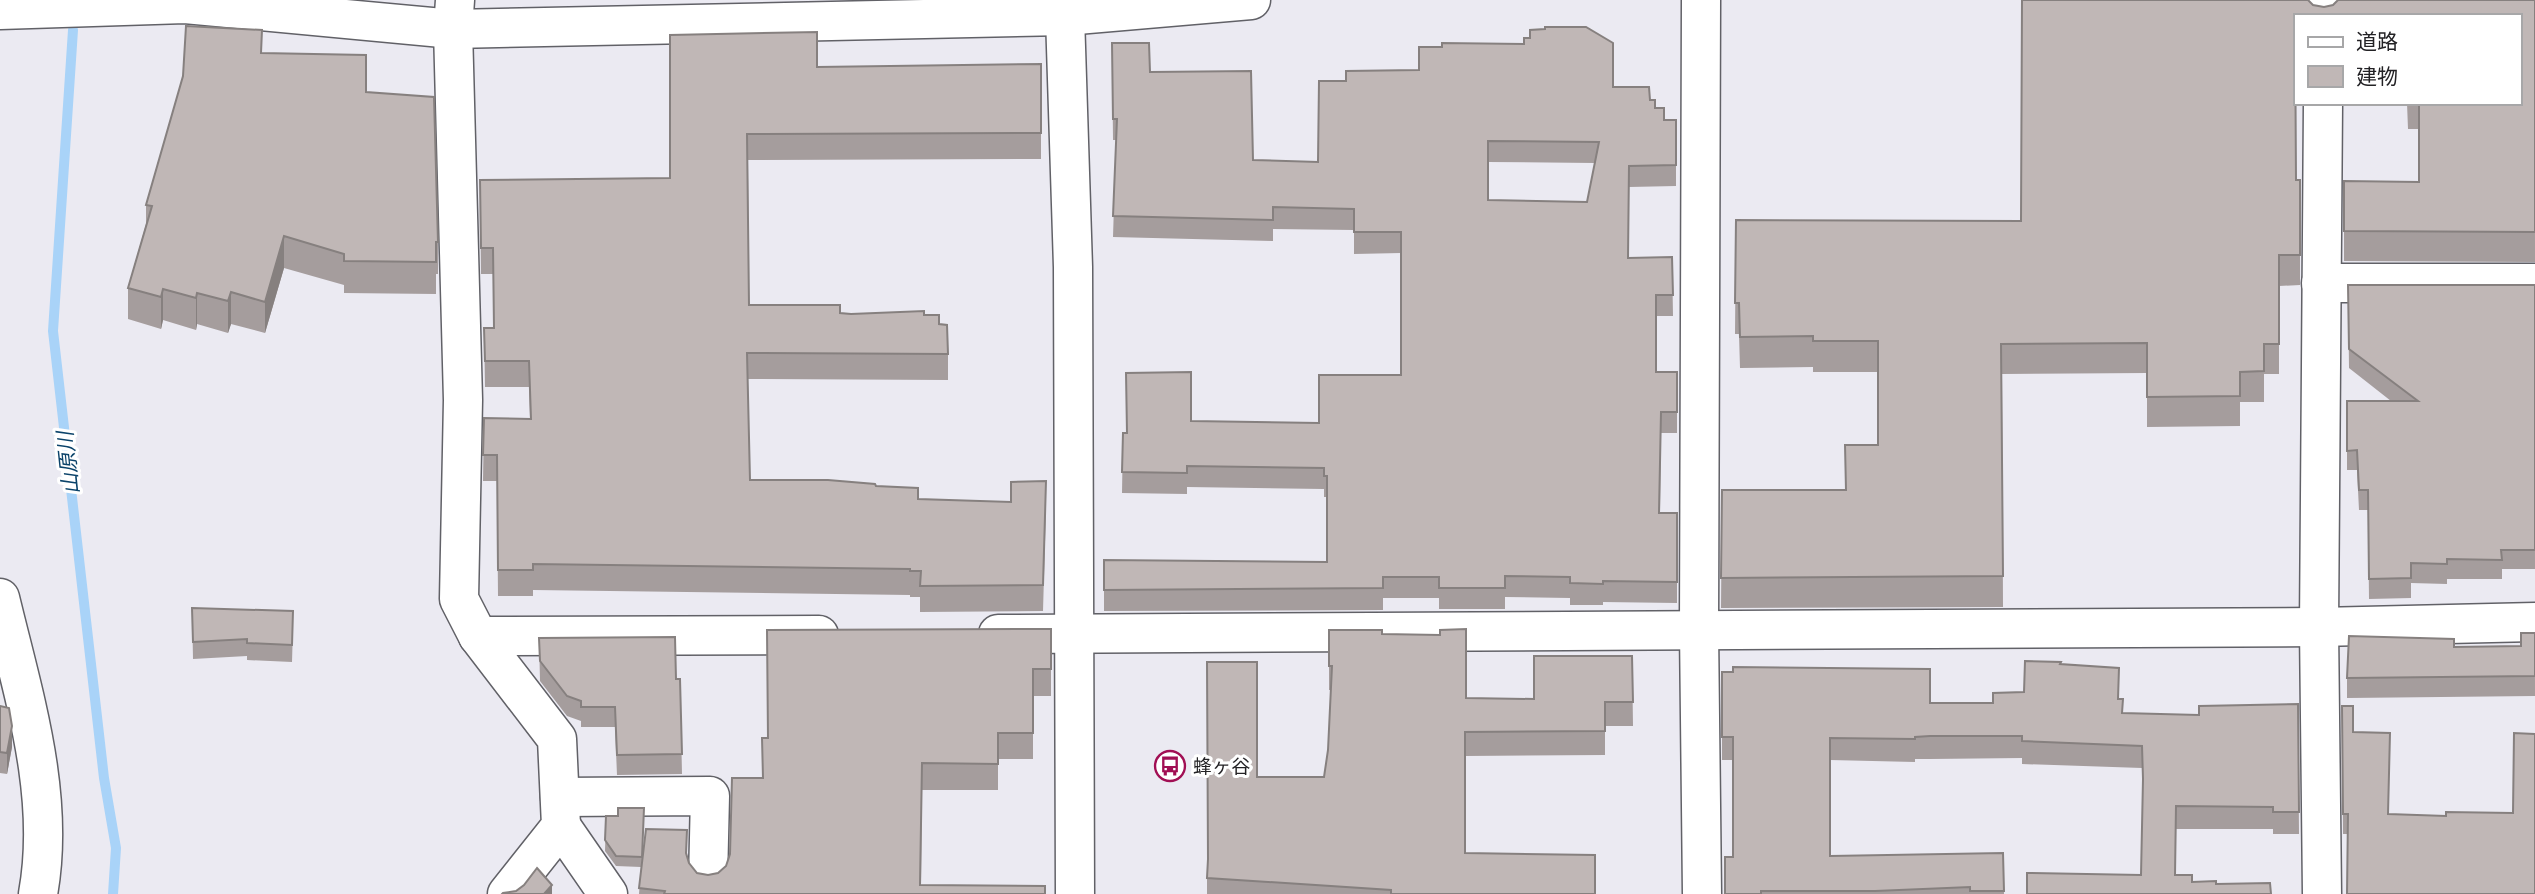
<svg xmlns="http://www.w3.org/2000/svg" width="2535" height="894" viewBox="0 0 2535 894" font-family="'PT Sans Narrow','Noto Sans JP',sans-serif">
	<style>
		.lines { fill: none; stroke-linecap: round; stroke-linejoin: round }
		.stream { stroke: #a9d3f8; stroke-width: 10 }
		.minor-casing { stroke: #616167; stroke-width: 41 }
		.minor { stroke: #fff; stroke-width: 38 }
		.wall { fill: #a59d9d; fill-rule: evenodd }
		.shaded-wall { fill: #86807f }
		.building { fill: #c0b7b6; stroke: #86807f; stroke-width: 2; fill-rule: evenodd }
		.labels { text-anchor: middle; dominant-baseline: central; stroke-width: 6; stroke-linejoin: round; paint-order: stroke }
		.poi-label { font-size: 19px; fill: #232225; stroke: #fff; text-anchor: start }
		.water-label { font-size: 21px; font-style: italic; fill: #0b436a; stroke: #fff }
	</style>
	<rect width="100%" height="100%" fill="#ebeaf2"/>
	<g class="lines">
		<!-- stream -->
		<polyline class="stream" points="73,30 53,331 104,778 116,848 113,894"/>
		<!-- minor casing -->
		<g class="minor-casing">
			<g id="minor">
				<polyline points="455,0 453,29 463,400 459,599 478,636 557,739 561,826 507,894"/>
				<polyline points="1068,0 1065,16 1073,267 1075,894"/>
				<polyline points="1701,0 1699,629 1702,894"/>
				<polyline points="0,10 185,4 453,29 1065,16 1251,0"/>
				<polyline points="2323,16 2323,0"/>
				<polyline points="2321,283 2535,283"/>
				<path d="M0 598C23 694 56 795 38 894"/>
				<polyline points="998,634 2319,627 2535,622"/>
				<polyline points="478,636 819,635"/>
				<polyline points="560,797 710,796 708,880"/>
				<polyline points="561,826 608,894"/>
				<polyline points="2322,894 2319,627 2323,103"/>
			</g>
		</g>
		<!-- minor -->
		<use href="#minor" class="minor"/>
	</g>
	<!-- wall -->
	<g class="wall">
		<polygon points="2022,0 2308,0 2313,5 2324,7 2333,5 2338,0 2535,0 2535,262 2344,261 2344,181 2419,182 2419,129 2408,129 2407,103 2519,103 2519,16 2295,16 2296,180 2300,180 2300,285 2279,286 2279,374 2264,374 2264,402 2240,402 2240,426 2147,427 2147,373 2002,374 2003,607 1721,608 1722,490 1846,490 1845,445 1878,445 1878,372 1813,372 1813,367 1740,368 1739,334 1735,334 1736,220 2021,221"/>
		<path d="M1112 43 1150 72 1253 160 1318 162 1613 87 1650 100 1664 120H1676V186L1629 187 1628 258 1672 257 1673 316H1656V372H1677V433H1661L1660 513H1677V603L1603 602V605H1570V598L1505 597V609H1439V598H1383V610L1104 611V560L1327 562V497H1324V489L1187 487V494L1122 493 1123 433 1191 421 1319 423 1401 375V253L1354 254V230L1273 229V241L1113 237 1116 140H1113ZM1488 162 1595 163 1587 202 1488 200Z"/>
		<polygon points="262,53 366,92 438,242 438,274 436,274 436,294 344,293 344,285 284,268 265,333 231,324 228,333 197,324 196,330 163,320 161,329 128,319 128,288 146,224 146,205"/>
		<polygon points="1041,64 1041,159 748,160 749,305 851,314 924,315 939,324 948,354 948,380 748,379 750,480 876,486 918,499 1046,507 1043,611 920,612 920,597 910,597 910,595 533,590 533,596 498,596 497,481 483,481 484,418 530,419 529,387 485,387 484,328 493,328 493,274 481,274 480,180 670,178 817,67"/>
		<polygon points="2348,285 2535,285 2535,569 2502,569 2502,579 2447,579 2447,584 2411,583 2411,598 2369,599 2368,510 2359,510 2357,470 2347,470 2347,401 2391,401 2349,368"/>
		<polygon points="192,608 293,628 292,662 247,660 247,656 193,659"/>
		<polygon points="1051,629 1051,696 1033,696 1033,759 998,759 998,790 922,790 921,885 1045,894 639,894 641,867 616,866 605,851 606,816 642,857 687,855 689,863 697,873 708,875 718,873 726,866 763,778 768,738"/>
		<polygon points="1329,630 1382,634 1466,698 1534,699 1632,656 1633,726 1605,726 1605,755 1465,756 1465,853 1595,894 1207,894 1207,878 1257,777 1324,777 1328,750 1331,690 1329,690"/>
		<polygon points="2535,633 2535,696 2347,698 2347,678 2454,647 2521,646"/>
		<polygon points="539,638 676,679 680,679 682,774 617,775 615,727 581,727 581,721 567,716 540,681"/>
		<polygon points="2060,664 2118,699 2123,713 2199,715 2298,704 2299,834 2273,834 2273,829 2176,829 2175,875 2192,882 2216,884 2271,894 2141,875 2143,794 2142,768 2022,764 2022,758 1930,759 1915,759 1915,762 1830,760 1830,856 2003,853 2004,894 1725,894 1733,857 1733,760 1722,760 1722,672 1930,703 1993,703 2024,692"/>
		<polygon points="0,706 12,747 7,774 0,773"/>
		<polygon points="2342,706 2389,814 2446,816 2513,813 2535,894 2347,834 2343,834"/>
	</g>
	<!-- shaded-wall -->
	<g class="shaded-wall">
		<polygon points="284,236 284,268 265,333 265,302"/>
		<polygon points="163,289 163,320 161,329 161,297"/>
		<polygon points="231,292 231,324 228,333 228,301"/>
		<polygon points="197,293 197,324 196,330 196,298"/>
		<polygon points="12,726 12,747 7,774 7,753"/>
		<polygon points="552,885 552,894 544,894"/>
	</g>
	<!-- building -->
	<g class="building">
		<polygon points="2022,0 2308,0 2313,5 2324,7 2333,5 2338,0 2535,0 2535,232 2344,231 2344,181 2419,182 2419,103 2519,103 2519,16 2295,16 2296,180 2300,180 2300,255 2279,255 2279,344 2264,344 2264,371 2240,372 2240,396 2147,397 2147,343 2001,344 2003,576 1721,578 1722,490 1846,490 1845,445 1878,445 1878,341 1813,341 1813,336 1740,337 1739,303 1735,303 1736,220 2021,221"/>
		<polygon points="186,26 262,30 261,53 366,55 366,92 434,97 438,242 436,242 436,262 344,261 344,254 284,236 265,302 231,292 228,301 197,293 196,298 163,289 161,297 128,288 152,206 146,205 183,76"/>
		<path d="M1545 27H1586L1613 43V87H1649L1650 100H1655V108H1664V120H1676V165L1629 166 1628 258 1672 257 1673 295H1656V372H1677V412H1661L1659 513H1677V582L1603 581V584L1570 583V577L1505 576V588H1439V577H1383V588L1104 590V560L1327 562V476H1324V468L1187 466V473L1122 472 1123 433H1127L1126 373 1191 372V421L1319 423V375H1401V232H1354V209L1273 207V220L1113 216 1117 119H1113L1112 43H1149L1150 72 1251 71 1253 160 1318 162 1319 81H1346V71L1419 70V47H1442V43L1524 44V38H1530V30L1545 29ZM1488 141 1599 142 1587 202 1488 200Z"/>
		<polygon points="817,32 817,67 1041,64 1041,133 747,134 749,305 840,305 840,313 851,314 924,311 924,315 939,315 939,324 947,325 948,354 747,353 750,480 828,480 875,484 876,486 918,488 918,499 1011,502 1011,482 1046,481 1043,585 920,586 921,571 910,571 910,569 533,564 533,570 498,570 497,455 483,455 484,418 531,419 529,361 485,361 484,328 494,328 493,248 481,248 480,180 670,178 670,35"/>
		<polygon points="2348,285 2535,285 2535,550 2501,550 2502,560 2447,559 2447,564 2411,563 2411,578 2369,579 2368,490 2359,490 2357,450 2347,451 2347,401 2418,401 2349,349"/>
		<polygon points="192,608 293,611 292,645 247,643 247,639 193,642"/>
		<polygon points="1051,629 1051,669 1033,669 1033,733 998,733 998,764 922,763 920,885 1045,886 1045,894 664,894 665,891 639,888 646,829 687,830 686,853 689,863 697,873 708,875 718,873 726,866 730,854 732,778 763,778 762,738 768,738 767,630"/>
		<polygon points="1466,629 1466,698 1534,699 1534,656 1632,656 1633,702 1605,702 1605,731 1465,732 1465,853 1595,855 1595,894 1391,894 1391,890 1207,878 1208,859 1207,662 1257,662 1257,777 1324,777 1328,750 1332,666 1329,666 1329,630 1382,630 1382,634 1440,635 1440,630"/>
		<polygon points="2521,633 2535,633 2535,676 2347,678 2349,636 2454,639 2454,647 2521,646"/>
		<polygon points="675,637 676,679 680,679 682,754 617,755 615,707 581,707 581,701 567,696 540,661 539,638"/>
		<polygon points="2025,661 2061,662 2060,664 2119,668 2118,699 2123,699 2122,713 2199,715 2199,706 2298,704 2299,812 2273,812 2273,807 2176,806 2175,875 2192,875 2192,882 2216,881 2216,884 2270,883 2271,894 2027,894 2027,873 2141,875 2143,779 2142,746 2022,741 2022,736 1930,736 1915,737 1915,739 1830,738 1830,856 2003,853 2004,891 1970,891 1970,887 1875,891 1761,891 1761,894 1725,894 1725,857 1733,857 1733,737 1722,737 1722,672 1733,672 1733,667 1930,669 1930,703 1993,703 1993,693 2024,692"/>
		<polygon points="0,706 9,708 12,726 7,753 0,752"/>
		<polygon points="2342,706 2353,706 2353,732 2390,733 2388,814 2446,816 2446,812 2513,813 2514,733 2535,734 2535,894 2347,894 2348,814 2343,814"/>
		<polygon points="618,808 644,808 642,857 616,856 605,840 606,816 618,816"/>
		<polygon points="537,868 552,885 544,894 502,894 503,893 516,891 524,885"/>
	</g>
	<!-- icons -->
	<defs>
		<g id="bus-ring" transform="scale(1.575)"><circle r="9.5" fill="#fff" stroke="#a10f54" stroke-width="1.5"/><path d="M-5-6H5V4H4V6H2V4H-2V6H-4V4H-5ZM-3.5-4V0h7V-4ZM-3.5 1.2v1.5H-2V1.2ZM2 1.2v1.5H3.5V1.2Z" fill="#a10f54"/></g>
	</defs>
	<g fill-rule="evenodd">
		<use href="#bus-ring" x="1170" y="766"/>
	</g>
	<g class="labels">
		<!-- poi labels -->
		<g class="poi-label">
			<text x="1193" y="766">蜂ヶ谷</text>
		</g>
		<!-- water labels -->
		<g class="water-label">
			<text transform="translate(68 463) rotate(-96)">山原川</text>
		</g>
	</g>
	<!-- legend -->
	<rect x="2294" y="14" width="228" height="91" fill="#ffffff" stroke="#a7a7a8" stroke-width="2"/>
	<rect x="2308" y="37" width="35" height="10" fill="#ffffff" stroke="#a7a7a8" stroke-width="2"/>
	<text x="2356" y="49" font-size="21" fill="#232225">道路</text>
	<rect x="2308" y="66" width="35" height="21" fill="#c0b7b6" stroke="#a7a7a8" stroke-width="2"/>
	<text x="2356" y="84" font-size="21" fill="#232225">建物</text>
</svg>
